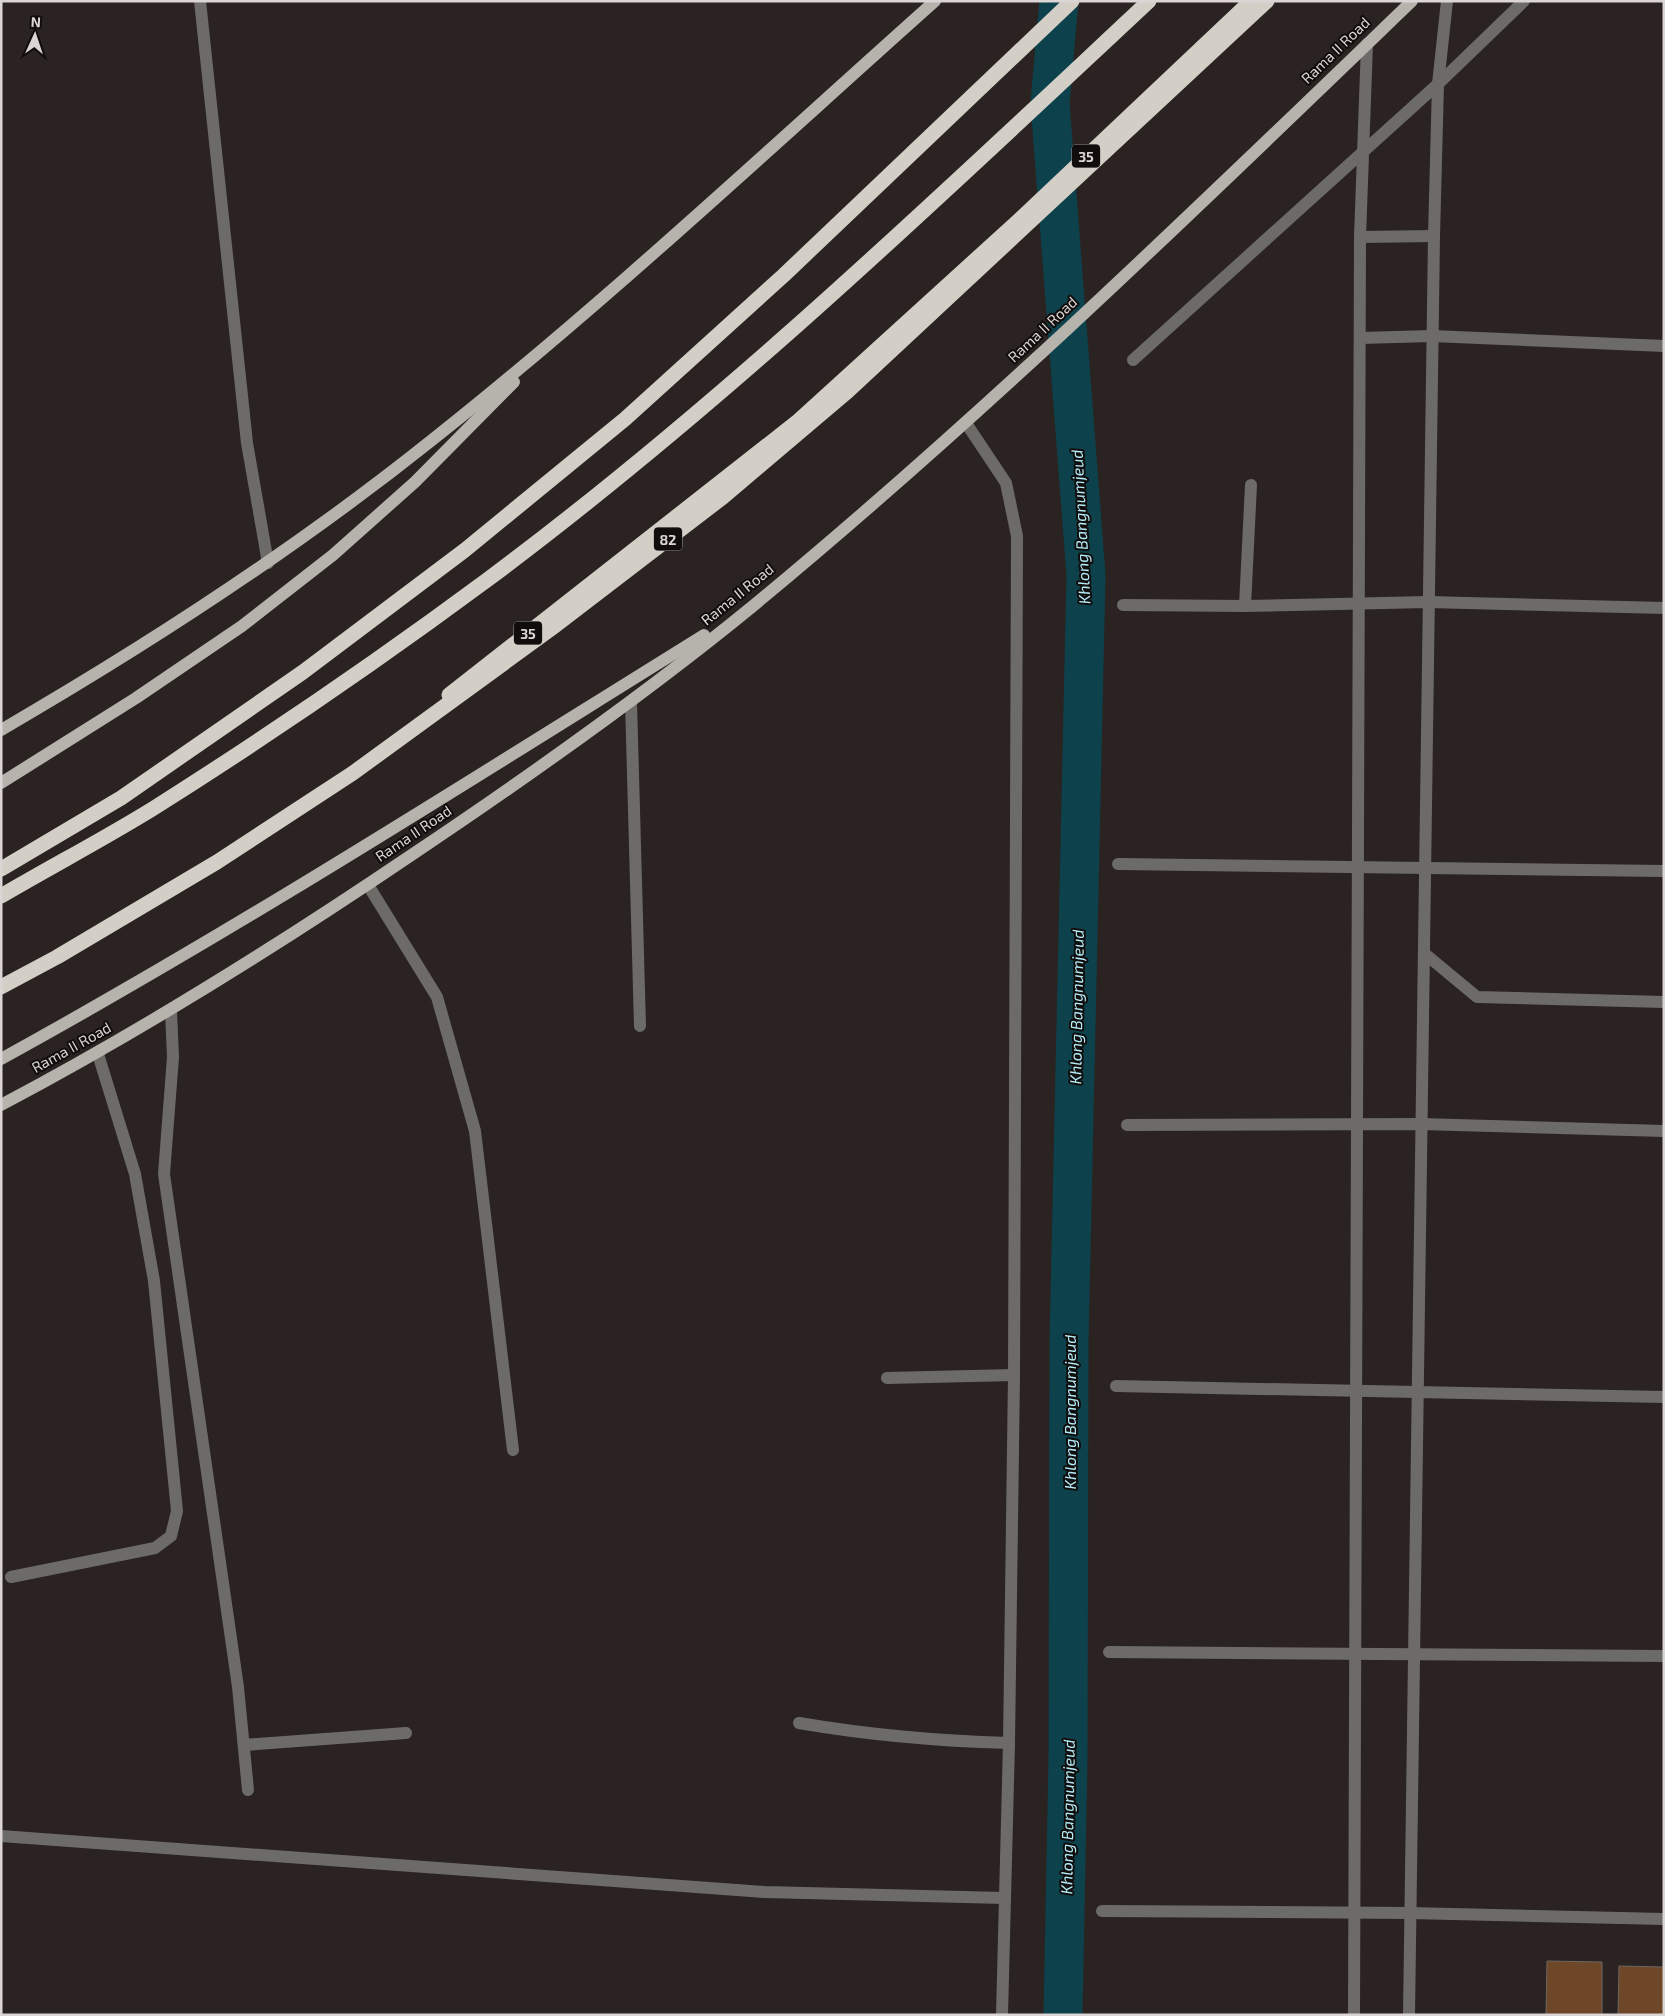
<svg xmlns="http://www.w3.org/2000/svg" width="1665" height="2016" viewBox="0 0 1665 2016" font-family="'Exo 2',sans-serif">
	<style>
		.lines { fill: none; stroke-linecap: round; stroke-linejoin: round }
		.canal { stroke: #0d424c; stroke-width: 39 }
		.building { fill: #6d4728; stroke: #6d6762 }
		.minor { stroke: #6d6b68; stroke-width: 12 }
		.major { stroke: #b6b2ac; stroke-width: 12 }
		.highway { stroke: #d3cfc7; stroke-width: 15 }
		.highway-bridge { stroke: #d3cfc7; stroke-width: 15 }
		.labels { text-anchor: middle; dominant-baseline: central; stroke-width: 4; stroke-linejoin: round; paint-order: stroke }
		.shield { fill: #100d0c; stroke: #9e9a99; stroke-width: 1 }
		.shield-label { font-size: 14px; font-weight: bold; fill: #dbd6d5 }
		.street-label { font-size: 15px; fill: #dbd6d5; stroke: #100d0c }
		.water-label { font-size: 16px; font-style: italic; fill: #b4ecf9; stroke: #100d0c }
	</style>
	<rect width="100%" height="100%" fill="#2a2321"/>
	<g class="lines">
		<!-- canal -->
		<polyline class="canal" points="1059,1 1050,103 1086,575 1069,1341 1068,1758 1063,2015"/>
	</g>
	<!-- building -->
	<g class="building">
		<polygon points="1547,1961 1602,1962 1602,2015 1546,2015"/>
		<polygon points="1619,1966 1664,1967 1664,2015 1618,2015"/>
	</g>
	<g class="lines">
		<!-- minor -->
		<g class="minor">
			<polyline points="200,1 247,443 268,563"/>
			<polyline points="1360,237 1434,236"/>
			<polyline points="1360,338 1432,336 1664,346"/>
			<polyline points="1133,360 1438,84 1524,1"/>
			<polyline points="966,423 1006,483 1017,536 1014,1375 1009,1743 1002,2015"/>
			<polyline points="1123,605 1245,606 1428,602 1664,608"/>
			<polyline points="1245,606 1251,485"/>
			<polyline points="631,702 640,1026"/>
			<polyline points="1118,864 1664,871"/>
			<polyline points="368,885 437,997 475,1131 513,1450"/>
			<polyline points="1424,953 1477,997 1664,1002"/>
			<polyline points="171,1011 173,1057 164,1174 238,1687 248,1790"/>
			<polyline points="1127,1125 1421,1124 1664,1131"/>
			<polyline points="887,1378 1014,1375"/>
			<polyline points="1116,1386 1664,1397"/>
			<polyline points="11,1577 155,1548 171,1536 177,1511 154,1281 135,1174 98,1054"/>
			<polyline points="1109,1652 1664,1656"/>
			<path d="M799 1723C869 1735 938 1741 1009 1743"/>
			<polyline points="244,1745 406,1733"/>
			<polyline points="1,1836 765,1892 1004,1898"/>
			<polyline points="1102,1911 1410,1913 1664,1919"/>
			<polyline points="1354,2015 1360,237 1367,44"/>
			<polyline points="1409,2015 1434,236 1438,84 1447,1"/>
		</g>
		<!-- major -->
		<g class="major">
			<path d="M1 730C151 643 297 548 432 440 606 302 769 149 935 1"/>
			<polyline points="1,783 136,698 242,626 333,555 415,482 514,382"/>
			<path d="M1 1059C241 927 472 779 704 635"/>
			<path d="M1 1105C143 1030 277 946 410 856 528 777 643 696 753 606 983 416 1197 208 1412 1"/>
		</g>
		<!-- highway -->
		<g class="highway">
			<polyline points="449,695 797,422 1017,222 1251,1"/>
			<polyline points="1,869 121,798 303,672 465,550 625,419 784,275 1072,1"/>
			<path d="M1 896C52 866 104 839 154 808 268 736 379 660 487 580 722 405 935 201 1149 1"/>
		</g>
		<!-- highway-bridge -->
		<polyline class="highway-bridge" points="1,987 57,957 217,862 353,773 552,628 723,497 848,391 1267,1"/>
	</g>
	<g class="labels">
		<!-- shield labels -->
		<g class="shield">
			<rect x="1072" y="144.5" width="28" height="23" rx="4"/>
			<rect x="654" y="527.5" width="28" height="23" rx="4"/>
			<rect x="514" y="621.5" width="28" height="23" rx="4"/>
		</g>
		<g class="shield-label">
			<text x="1086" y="156">35</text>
			<text x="668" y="539">82</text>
			<text x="528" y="633">35</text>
		</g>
		<!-- street labels -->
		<g class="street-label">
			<text transform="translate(1335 50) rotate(-44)">Rama II Road</text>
			<text transform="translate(1042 329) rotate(-43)">Rama II Road</text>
			<text transform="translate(737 594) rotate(-39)">Rama II Road</text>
			<text transform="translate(413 833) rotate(-34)">Rama II Road</text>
			<text transform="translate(71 1047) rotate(-29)">Rama II Road</text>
		</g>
		<!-- water labels -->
		<g class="water-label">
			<text transform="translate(1080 527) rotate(-93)">Khlong Bangnumjeud</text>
			<text transform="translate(1076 1007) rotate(-89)">Khlong Bangnumjeud</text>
			<text transform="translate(1069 1412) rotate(-90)">Khlong Bangnumjeud</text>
			<text transform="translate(1067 1817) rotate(-89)">Khlong Bangnumjeud</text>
		</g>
	</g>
	<!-- border -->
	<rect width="1665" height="2016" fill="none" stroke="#dbd6d5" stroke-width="5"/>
	<!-- north arrow -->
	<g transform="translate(35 35) rotate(3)" stroke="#100d0c" stroke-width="4" paint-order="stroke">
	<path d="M0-4L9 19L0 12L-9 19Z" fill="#dbd6d5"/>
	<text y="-8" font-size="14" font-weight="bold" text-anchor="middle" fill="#dbd6d5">N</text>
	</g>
</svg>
